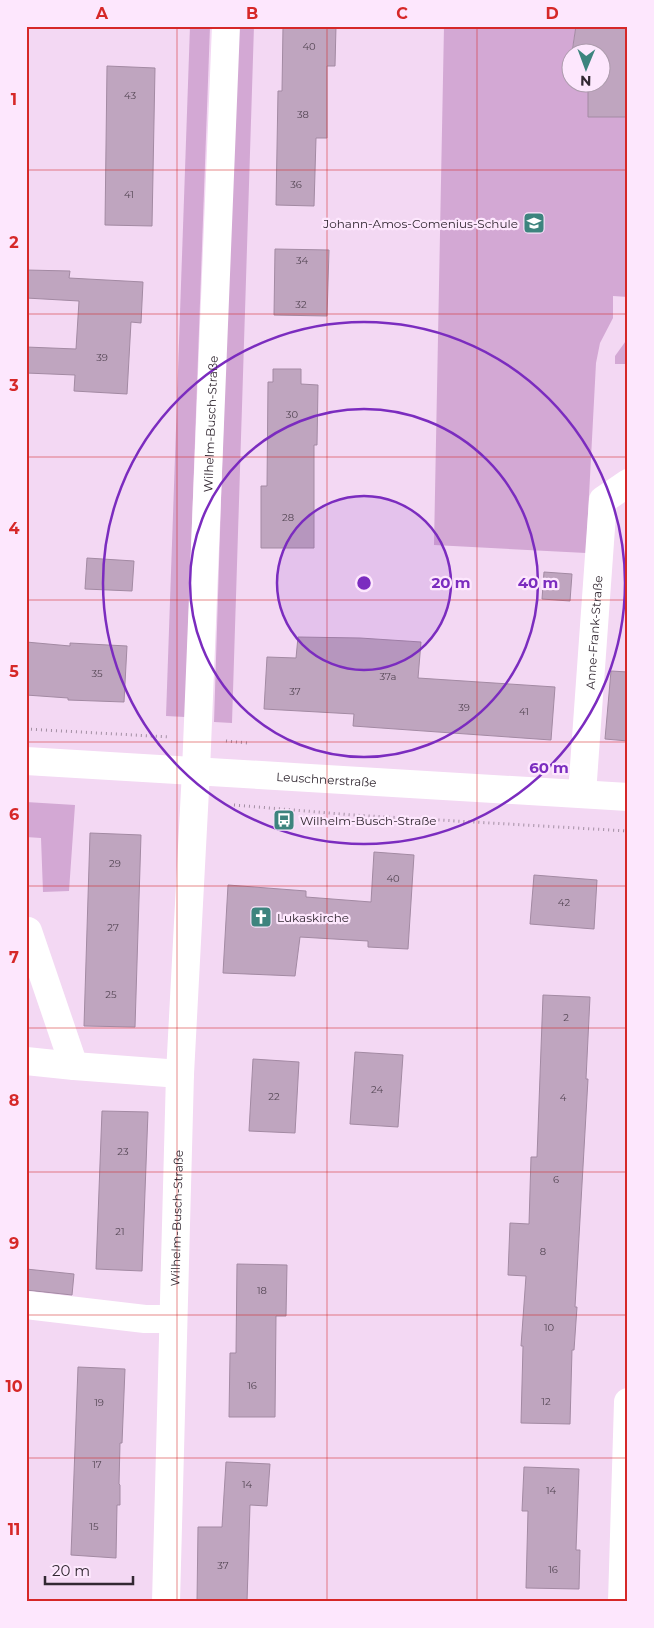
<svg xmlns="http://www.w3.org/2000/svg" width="654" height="1628" viewBox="0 0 654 1628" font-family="Montserrat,sans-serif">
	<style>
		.green { fill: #d3a8d4 }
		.building { fill: #bfa5bf; stroke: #a38aa3 }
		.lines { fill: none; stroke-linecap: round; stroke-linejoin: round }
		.path { stroke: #a38fa3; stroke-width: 3; stroke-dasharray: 1 4; stroke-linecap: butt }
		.minor { stroke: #fff; stroke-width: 28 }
		.major { stroke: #fff; stroke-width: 28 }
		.grid { fill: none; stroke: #d62828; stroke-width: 1; stroke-opacity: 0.55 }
		.ring { fill: none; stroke: #7b2cbf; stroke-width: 2.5 }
		.labels { text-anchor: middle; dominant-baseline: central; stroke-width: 4.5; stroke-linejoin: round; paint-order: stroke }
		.number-label { font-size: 10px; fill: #554755 }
		.poi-label { font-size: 12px; fill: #322832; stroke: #fde7fd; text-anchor: start }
		.street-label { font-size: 12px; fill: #322832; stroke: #fde7fd }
		.centre { fill: #7b2cbf; stroke: #fde7fd; stroke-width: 2.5 }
		.ring-label { font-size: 15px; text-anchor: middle; font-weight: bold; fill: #7b2cbf; stroke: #fde7fd; stroke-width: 4.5; stroke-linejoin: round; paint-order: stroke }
		.neatline { fill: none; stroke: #d62828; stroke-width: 2 }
		.grid-label { font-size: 16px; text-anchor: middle; font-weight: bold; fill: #d62828 }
	</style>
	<rect width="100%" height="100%" fill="#f3d8f3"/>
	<!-- green -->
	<g class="green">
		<polygon points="190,26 210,26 185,717 166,716"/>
		<polygon points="236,26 254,26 232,723 214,722"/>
		<polygon points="444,26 576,26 570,61 571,61 572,82 588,83 588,117 628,117 628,297 613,296 613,318 600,343 596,363 586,553 434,545"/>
		<polygon points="628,338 628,364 615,364 615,356"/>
		<polygon points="26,802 75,805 69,891 43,892 41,838 26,837"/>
	</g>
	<!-- building -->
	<g class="building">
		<polygon points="283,26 336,26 335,66 327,66 327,138 316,138 314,206 276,205 278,91 282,91"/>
		<polygon points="576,26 628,26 628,117 588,117 588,82 602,82 602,52 572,52"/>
		<polygon points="107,66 155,68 152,226 105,225"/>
		<polygon points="275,249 329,250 327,316 274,315"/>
		<polygon points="26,270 70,271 69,278 143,282 141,323 131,322 127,394 74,391 75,375 26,373 26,347 76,349 79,301 26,298"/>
		<polygon points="273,369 301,369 301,384 318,385 317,445 314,445 314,548 261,548 261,486 267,486 268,382 273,382"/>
		<polygon points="87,558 134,561 132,591 85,589"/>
		<polygon points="544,572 572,574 570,601 542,599"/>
		<polygon points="298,637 360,638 421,642 418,678 555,687 551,740 353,726 354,714 264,709 267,657 296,658"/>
		<polygon points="26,642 70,646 70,643 127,646 124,702 68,700 68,698 26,695"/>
		<polygon points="611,671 628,672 628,741 605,739"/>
		<polygon points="90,833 141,835 135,1027 84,1026"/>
		<polygon points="374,852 414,855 408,949 368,947 368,941 300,937 295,976 223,973 228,885 306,891 306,897 371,902"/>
		<polygon points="534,875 597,880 594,929 530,924"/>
		<polygon points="543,995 590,997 586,1079 588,1079 575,1307 577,1307 574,1350 572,1350 570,1424 521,1423 523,1346 521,1346 526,1276 508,1275 510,1223 529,1224 531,1157 537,1157"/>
		<polygon points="355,1052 403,1055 398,1127 350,1124"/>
		<polygon points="253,1059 299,1062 295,1133 249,1131"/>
		<polygon points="102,1111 148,1112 142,1271 96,1269"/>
		<polygon points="237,1264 287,1265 286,1316 276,1316 275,1417 229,1417 230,1353 236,1353"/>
		<polygon points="26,1269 74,1274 72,1295 26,1290"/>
		<polygon points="78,1367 125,1369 122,1443 120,1443 119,1484 120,1485 120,1505 117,1505 116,1558 71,1555"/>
		<polygon points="226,1462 270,1464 267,1506 250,1505 247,1602 197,1602 198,1527 222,1527"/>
		<polygon points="524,1467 579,1469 576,1550 580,1550 579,1589 526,1588 528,1511 522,1511"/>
	</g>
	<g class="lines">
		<!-- path -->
		<g class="path">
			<polyline points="26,729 170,737"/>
			<polyline points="226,741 248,743"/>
			<polyline points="234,805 353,815 628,831"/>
		</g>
		<!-- minor -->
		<g class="minor">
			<path id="s1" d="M582 794 603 500 628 483"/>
			<polyline points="28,931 74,1066"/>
			<polyline points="26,1061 74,1066 180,1074"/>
			<polyline points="26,1305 145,1319 173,1319"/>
			<path id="s2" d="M166 1602 180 1074 196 771 226 26"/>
			<polyline points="622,1602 628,1402"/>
		</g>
		<!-- major -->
		<path class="major" id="s3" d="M26 761 628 797"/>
	</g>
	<!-- grid -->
	<path class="grid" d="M177 26V1602M327 26V1602M477 26V1602M26 170H628M26 314H628M26 457H628M26 600H628M26 742H628M26 886H628M26 1028H628M26 1172H628M26 1315H628M26 1458H628"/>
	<!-- distance rings -->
	<circle cx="364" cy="583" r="87" fill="#7b2cbf" fill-opacity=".12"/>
	<g class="ring">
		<circle cx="364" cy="583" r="87"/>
		<circle cx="364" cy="583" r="174"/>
		<circle cx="364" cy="583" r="261"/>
	</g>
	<!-- icons -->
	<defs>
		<g id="school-square" transform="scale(1.125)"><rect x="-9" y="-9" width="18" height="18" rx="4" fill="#3d847e" stroke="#fde7fd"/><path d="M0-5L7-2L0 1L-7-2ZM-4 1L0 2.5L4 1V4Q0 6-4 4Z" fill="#fff"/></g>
		<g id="bus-square" transform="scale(1.125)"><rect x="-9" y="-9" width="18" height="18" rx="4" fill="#3d847e" stroke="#fde7fd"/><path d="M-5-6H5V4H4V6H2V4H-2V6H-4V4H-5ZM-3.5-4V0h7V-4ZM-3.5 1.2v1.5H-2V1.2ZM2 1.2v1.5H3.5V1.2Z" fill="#fff"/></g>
		<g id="church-square" transform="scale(1.125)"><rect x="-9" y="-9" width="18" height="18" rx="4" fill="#3d847e" stroke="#fde7fd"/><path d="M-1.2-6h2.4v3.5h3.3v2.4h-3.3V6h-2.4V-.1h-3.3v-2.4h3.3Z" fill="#fff"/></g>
	</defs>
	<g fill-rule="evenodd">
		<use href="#school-square" x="534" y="223"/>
		<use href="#bus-square" x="284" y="820"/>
		<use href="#church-square" x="261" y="917"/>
	</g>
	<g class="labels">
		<!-- number labels -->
		<g class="number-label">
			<text x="309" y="46">40</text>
			<text x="130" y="95">43</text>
			<text x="303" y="114">38</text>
			<text x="296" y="184">36</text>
			<text x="129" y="194">41</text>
			<text x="302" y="260">34</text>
			<text x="301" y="304">32</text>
			<text x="102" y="357">39</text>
			<text x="292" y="414">30</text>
			<text x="288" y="517">28</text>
			<text x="97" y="673">35</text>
			<text x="388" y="676">37a</text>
			<text x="295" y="691">37</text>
			<text x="464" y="707">39</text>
			<text x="524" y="711">41</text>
			<text x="115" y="863">29</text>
			<text x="393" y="878">40</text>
			<text x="564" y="902">42</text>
			<text x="113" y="927">27</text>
			<text x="111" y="994">25</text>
			<text x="566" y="1017">2</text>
			<text x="377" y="1089">24</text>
			<text x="274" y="1096">22</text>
			<text x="563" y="1097">4</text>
			<text x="123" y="1151">23</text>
			<text x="556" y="1179">6</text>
			<text x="120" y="1231">21</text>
			<text x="543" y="1251">8</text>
			<text x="262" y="1290">18</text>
			<text x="549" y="1327">10</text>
			<text x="252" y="1385">16</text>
			<text x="546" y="1401">12</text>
			<text x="99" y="1402">19</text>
			<text x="97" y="1464">17</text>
			<text x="247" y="1484">14</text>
			<text x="551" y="1490">14</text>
			<text x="94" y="1526">15</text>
			<text x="223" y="1565">37</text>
			<text x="553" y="1569">16</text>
		</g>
		<!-- poi labels -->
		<g class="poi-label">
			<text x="518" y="223" text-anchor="end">Johann-Amos-Comenius-Schule</text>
			<text x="300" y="820">Wilhelm-Busch-Straße</text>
			<text x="277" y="917">Lukaskirche</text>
		</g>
		<!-- street labels -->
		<g class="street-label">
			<text stroke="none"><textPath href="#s2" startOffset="1179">Wilhelm-Busch-Straße</textPath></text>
			<text stroke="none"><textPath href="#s1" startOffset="162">Anne-Frank-Straße</textPath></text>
			<text stroke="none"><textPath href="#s3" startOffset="301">Leuschnerstraße</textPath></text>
			<text stroke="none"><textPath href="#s2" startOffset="384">Wilhelm-Busch-Straße</textPath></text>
		</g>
	</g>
	<circle cx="364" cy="583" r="8" class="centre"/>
	<g class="ring-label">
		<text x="451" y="588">20 m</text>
		<text x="538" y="588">40 m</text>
		<text x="549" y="773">60 m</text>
	</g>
	<!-- border -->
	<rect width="654" height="1628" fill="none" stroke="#fde7fd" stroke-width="55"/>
	<!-- north arrow -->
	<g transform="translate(586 68) rotate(181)"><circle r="24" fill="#fde7fd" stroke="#ac9bac"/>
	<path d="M0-4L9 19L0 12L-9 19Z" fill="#3d847e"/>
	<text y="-8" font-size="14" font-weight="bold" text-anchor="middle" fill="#322832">N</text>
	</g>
	<!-- scale -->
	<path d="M45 1576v8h88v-8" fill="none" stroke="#322832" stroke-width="2.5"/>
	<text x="52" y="1576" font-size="15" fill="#322832" stroke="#fde7fd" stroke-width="4" paint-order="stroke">20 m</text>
	<rect x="28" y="28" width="598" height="1572" class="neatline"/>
	<g class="grid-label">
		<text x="102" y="19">A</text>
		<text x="252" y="19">B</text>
		<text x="402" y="19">C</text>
		<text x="552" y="19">D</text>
		<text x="14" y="105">1</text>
		<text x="14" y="248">2</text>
		<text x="14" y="391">3</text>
		<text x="14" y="534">4</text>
		<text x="14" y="677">5</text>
		<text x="14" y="820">6</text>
		<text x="14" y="963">7</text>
		<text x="14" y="1106">8</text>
		<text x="14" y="1249">9</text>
		<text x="14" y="1392">10</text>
		<text x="14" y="1535">11</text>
	</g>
</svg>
